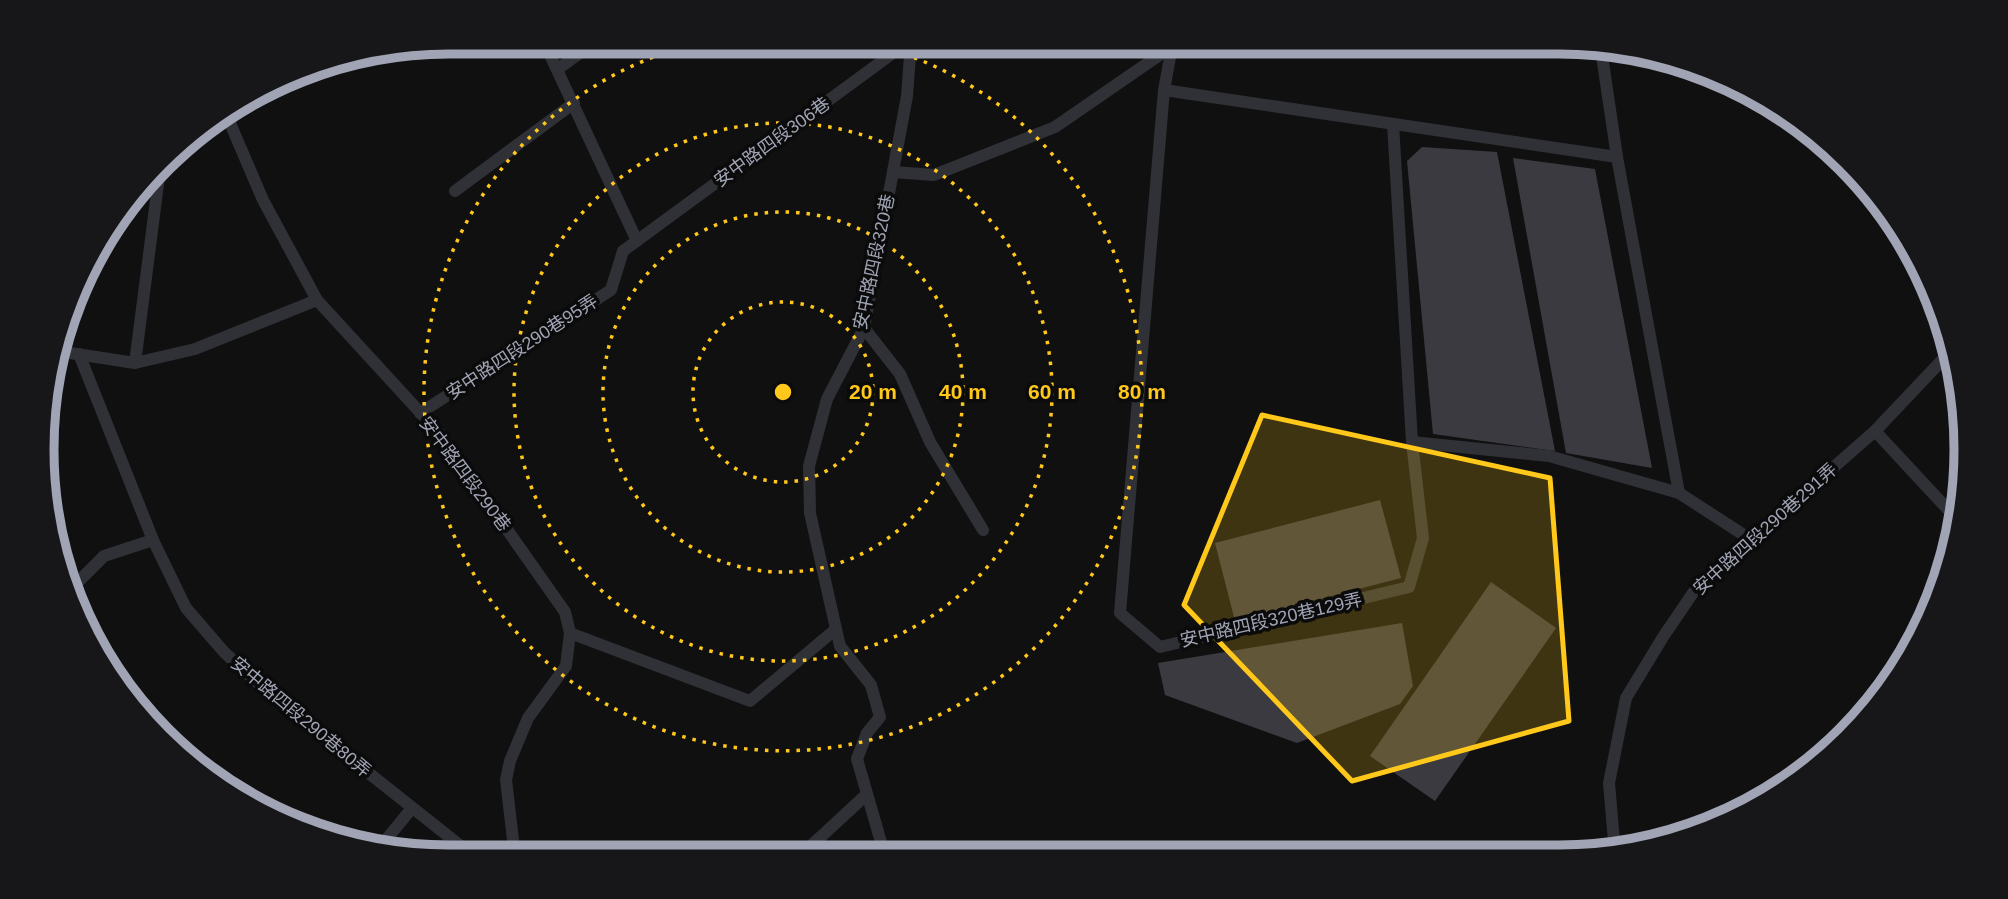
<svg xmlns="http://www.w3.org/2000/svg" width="2008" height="899" viewBox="0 0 2008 899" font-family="Arial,'Noto Sans TC',sans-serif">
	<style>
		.building { fill: #3a3a40 }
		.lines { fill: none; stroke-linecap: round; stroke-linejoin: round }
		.service { stroke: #303137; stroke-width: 12 }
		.marked { fill: #ffc81a; fill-opacity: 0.2; stroke: #ffc81a; stroke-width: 5; stroke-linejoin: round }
		.ring { fill: none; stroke: #ffc81a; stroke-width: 3.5; stroke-dasharray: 3.5 7 }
		.labels { text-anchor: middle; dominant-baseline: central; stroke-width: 7; stroke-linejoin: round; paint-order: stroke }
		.street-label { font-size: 18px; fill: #a0a4b4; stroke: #0b0b0c }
		.rim { fill: none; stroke: #a0a4b4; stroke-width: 9 }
		.centre { fill: #ffc81a; stroke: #0b0b0c; stroke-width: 3.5 }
		.ring-label { font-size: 21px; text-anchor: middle; font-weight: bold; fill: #ffc81a; stroke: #0b0b0c; stroke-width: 7; stroke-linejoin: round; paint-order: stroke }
	</style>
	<rect width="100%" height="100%" fill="#101011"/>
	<!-- building -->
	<g class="building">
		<polygon points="1422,147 1497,152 1555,451 1433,434 1407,161"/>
		<polygon points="1513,158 1595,169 1652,468 1566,453"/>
		<polygon points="1380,500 1401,578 1235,621 1215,543"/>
		<polygon points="1491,582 1556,628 1435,801 1370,756"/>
		<polygon points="1402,623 1413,686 1400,704 1297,743 1165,695 1158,663"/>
	</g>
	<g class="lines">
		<!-- service -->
		<g class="service">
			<polyline points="544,42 637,241"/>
			<polyline points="1172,47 1164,90 1120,613 1160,647 1409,587 1423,538 1412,442 1393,124"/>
			<polyline points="1601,49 1617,157 1679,493"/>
			<polyline points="558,69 595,42"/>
			<polyline points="1164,90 1617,157"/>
			<polyline points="227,116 263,200 317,300 439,433 565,612 570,633 566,666 528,718 510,761 506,780 515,857"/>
			<polyline points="893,172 934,175 1055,127 1174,45"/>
			<polyline points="455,191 574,103"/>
			<polyline points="864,328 900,374 930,442 983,530"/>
			<polyline points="57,351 135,363 160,169"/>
			<polyline points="79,354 153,540 186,608 224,652 273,697 467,851 477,857"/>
			<polyline points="135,363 195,349 317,300"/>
			<polyline points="420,413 611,290 623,251 908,42"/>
			<polyline points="1875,431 1953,515"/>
			<polyline points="1412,442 1549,456 1679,493 1750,539"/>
			<polyline points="72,588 104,556 153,540"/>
			<polyline points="836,629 840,646 871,685 880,717 867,733 857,759 885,856"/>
			<polyline points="570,633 750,701 836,629 810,513 809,466 827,399 864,328 907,96 911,42"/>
			<polyline points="381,846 412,808"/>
			<polyline points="1615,853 1609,783 1626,698 1663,637 1697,587 1875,431 1947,355"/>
			<polyline points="800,856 866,795"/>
		</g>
	</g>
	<!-- marked area -->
	<path class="marked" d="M1262 415 1550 478 1569 721 1352 781 1184 605Z"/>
	<!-- distance rings -->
	<g class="ring">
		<circle cx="783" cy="392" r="90"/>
		<circle cx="783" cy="392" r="180"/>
		<circle cx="783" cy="392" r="269"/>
		<path d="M864 42A359 359 0 1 1 702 42"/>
	</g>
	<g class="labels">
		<!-- street labels -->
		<g class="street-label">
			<text transform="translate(772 142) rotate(-36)">安中路四段306巷</text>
			<text transform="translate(874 262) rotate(-78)">安中路四段320巷</text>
			<text transform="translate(522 347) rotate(-33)">安中路四段290巷95弄</text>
			<text transform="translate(465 474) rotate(53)">安中路四段290巷</text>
			<text transform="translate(1765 529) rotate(-42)">安中路四段290巷291弄</text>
			<text transform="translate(1271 620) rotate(-13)">安中路四段320巷129弄</text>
			<text transform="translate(301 717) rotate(40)">安中路四段290巷80弄</text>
		</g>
	</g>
	<!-- crop -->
	<path d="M0 0H2008V899H0ZM449 54H1559A395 395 0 0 1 1954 449V450A395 395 0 0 1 1559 845H449A395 395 0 0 1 54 450V449A395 395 0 0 1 449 54Z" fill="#171719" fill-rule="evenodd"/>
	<path class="rim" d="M449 54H1559A395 395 0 0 1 1954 449V450A395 395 0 0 1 1559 845H449A395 395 0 0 1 54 450V449A395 395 0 0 1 449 54Z"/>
	<circle cx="783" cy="392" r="10" class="centre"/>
	<g class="ring-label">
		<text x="873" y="399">20 m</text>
		<text x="963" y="399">40 m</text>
		<text x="1052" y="399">60 m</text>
		<text x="1142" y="399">80 m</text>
	</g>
</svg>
